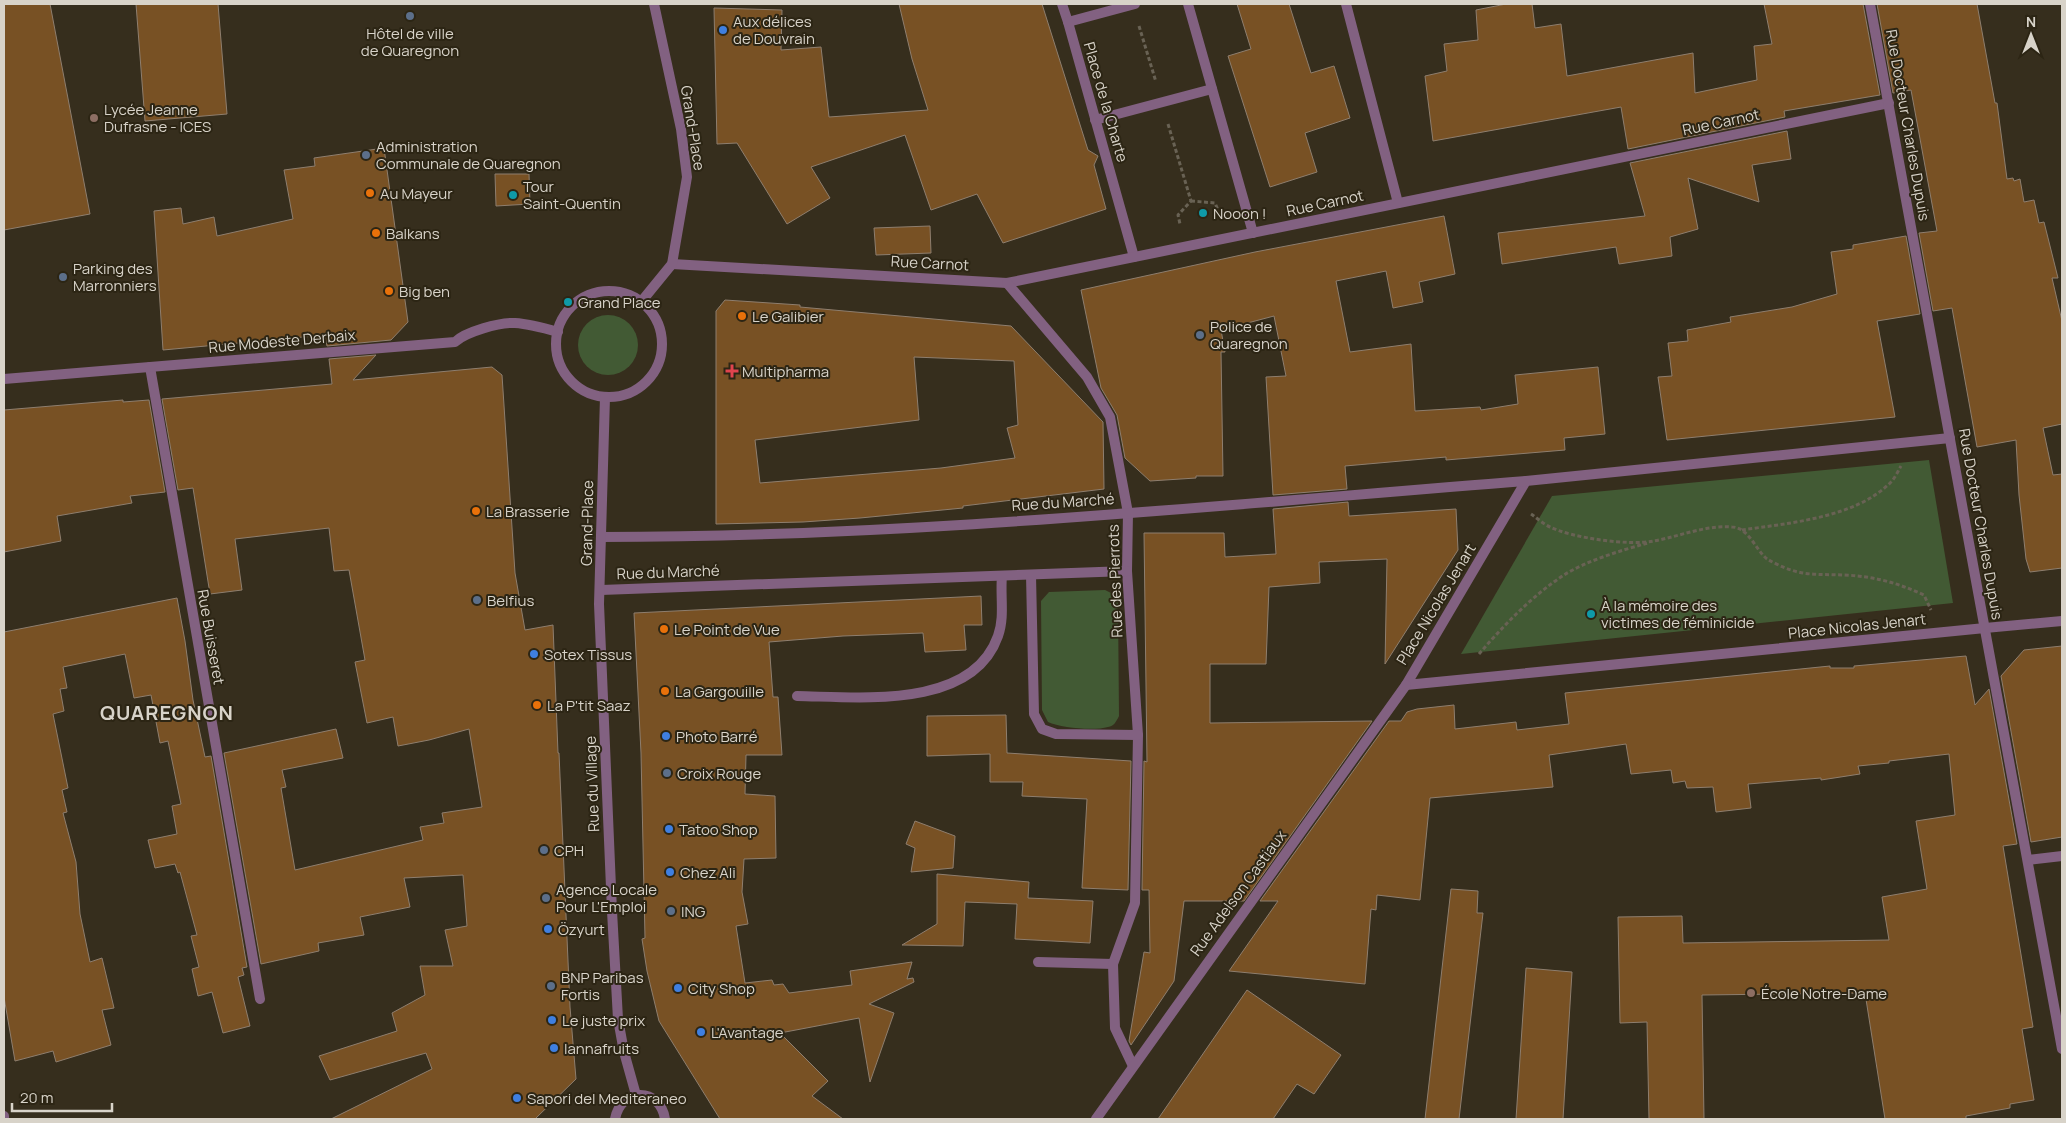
<svg xmlns="http://www.w3.org/2000/svg" width="2066" height="1123" viewBox="0 0 2066 1123" font-family="Manrope,sans-serif">
	<style>
		.green { fill: #425a34 }
		.building { fill: #785124; stroke: #8e7e6e; fill-rule: evenodd }
		.lines { fill: none; stroke-linecap: round; stroke-linejoin: round }
		.path { stroke: #696254; stroke-width: 3; stroke-dasharray: 4 2.5; stroke-linecap: butt }
		.service { stroke: #826181; stroke-width: 10 }
		.minor { stroke: #826181; stroke-width: 10 }
		.tertiary { stroke: #826181; stroke-width: 10 }
		.service-dot { fill: #5c6f8a; stroke: #2c2514; stroke-width: 2 }
		.shop-dot { fill: #3f7fe0; stroke: #2c2514; stroke-width: 2 }
		.education-dot { fill: #8d6e63; stroke: #2c2514; stroke-width: 2 }
		.food-dot { fill: #e8710a; stroke: #2c2514; stroke-width: 2 }
		.culture-dot { fill: #0f9aa8; stroke: #2c2514; stroke-width: 2 }
		.health-dot { fill: #e0444e; stroke: #2c2514; stroke-width: 2 }
		.labels { text-anchor: middle; dominant-baseline: central; stroke-width: 4; stroke-linejoin: round; paint-order: stroke }
		.poi-label { font-size: 15px; fill: #d8d3c9; stroke: #2c2514; text-anchor: start }
		.street-label { font-size: 15px; fill: #d8d3c9; stroke: #2c2514 }
		.district-label { font-size: 20px; font-weight: bold; letter-spacing: 1px; fill: #d8d3c9; stroke: #2c2514 }
	</style>
	<rect width="100%" height="100%" fill="#362e1d"/>
	<!-- green -->
	<g class="green">
		<circle cx="608" cy="345" r="30"/>
		<polygon points="1929,460 1953,603 1461,654 1552,496"/>
		<path d="M1105 590 1113 594 1118 603 1119 716C1116 722 1114 726 1108 727 1094 731 1061 728 1048 722L1042 710 1041 601 1049 592Z"/>
	</g>
	<!-- building -->
	<g class="building">
		<polygon points="4,4 50,4 90,214 4,230"/>
		<polygon points="136,4 218,4 227,114 145,121"/>
		<polygon points="899,4 1042,4 1088,150 1098,156 1094,165 1106,209 1003,243 977,194 931,210 905,135 811,167 830,198 787,224 737,143 717,144 714,8 782,10 781,50 821,47 829,117 928,110 912,59"/>
		<polygon points="1237,4 1289,4 1311,73 1334,66 1350,118 1305,133 1317,172 1270,187 1228,56 1251,49"/>
		<polygon points="1506,4 1532,4 1535,28 1561,24 1567,76 1693,53 1695,93 1757,80 1754,46 1772,44 1764,4 1863,4 1880,95 1784,111 1785,117 1628,149 1621,107 1433,141 1425,76 1447,71 1444,44 1478,40 1476,10"/>
		<polygon points="1877,4 1977,4 1995,103 1997,103 2007,179 2013,178 2014,181 2020,179 2024,202 2034,200 2039,223 2044,222 2058,278 2052,278 2062,321 2062,424 2043,428 2053,475 2062,474 2062,568 2030,572 2026,559 2019,495 2016,440 1977,447 1952,308 1933,311 1919,233 1937,231 1911,90 1893,93"/>
		<polygon points="1787,131 1791,159 1752,165 1759,202 1688,178 1698,229 1670,237 1672,256 1619,264 1616,247 1502,264 1498,233 1645,216 1630,163"/>
		<polygon points="384,148 408,322 391,340 327,346 325,335 163,350 154,211 181,208 183,224 214,217 217,236 293,219 284,170 315,166 314,158"/>
		<polygon points="495,174 529,174 530,204 496,206"/>
		<polygon points="1444,216 1455,274 1419,282 1423,302 1393,308 1386,271 1336,281 1350,352 1411,344 1415,411 1480,407 1481,410 1518,404 1515,375 1598,367 1605,434 1564,438 1565,450 1446,460 1446,457 1345,466 1347,489 1273,495 1266,377 1286,376 1274,316 1221,330 1225,352 1221,352 1223,476 1196,476 1196,478 1150,481 1125,458 1117,415 1101,388 1081,290 1255,252"/>
		<polygon points="930,226 931,253 876,255 874,228"/>
		<polygon points="1906,236 1920,314 1877,321 1895,417 1667,440 1658,377 1672,376 1668,343 1688,341 1687,330 1731,322 1730,317 1792,307 1837,294 1831,252 1853,249 1853,245"/>
		<path d="M725 300 800 305V307L1011 326 1103 422 1104 489 963 506V508L860 518 803 522 716 524V311ZM914 357 1014 361 1018 425 1007 428 1015 458 941 468 760 483 755 440 919 420Z"/>
		<polygon points="376,355 353,380 492,367 502,375 515,573 525,630 553,625 558,753 559,753 570,1007 576,1079 535,1119 331,1119 432,1069 426,1053 330,1080 319,1056 397,1031 392,1013 425,995 420,966 453,966 445,930 467,926 463,875 404,878 410,907 360,917 364,935 318,943 319,951 261,964 224,753 336,729 343,758 282,770 286,787 281,788 295,870 423,840 420,827 444,823 442,813 482,807 469,729 429,740 398,746 393,717 367,723 355,662 365,660 349,570 334,571 329,528 235,539 242,590 210,594 193,488 178,490 162,399 332,384 329,359"/>
		<polygon points="123,400 123,402 149,400 165,492 130,496 132,503 57,516 61,541 4,552 4,410"/>
		<polygon points="1348,502 1349,516 1456,509 1458,550 1385,664 1387,559 1319,562 1320,583 1269,587 1266,664 1210,664 1210,723 1372,721 1244,901 1184,901 1174,981 1131,1045 1129,1041 1144,952 1150,953 1149,890 1142,890 1144,761 1147,762 1144,533 1224,533 1225,557 1276,554 1273,509"/>
		<polygon points="981,596 982,625 964,625 966,650 925,652 923,633 843,636 769,642 773,697 778,697 782,755 746,755 745,794 775,796 776,858 744,859 742,892 748,924 736,926 745,983 772,980 774,985 783,984 789,993 852,985 850,971 912,962 907,979 913,978 914,982 869,1004 894,1013 870,1082 859,1018 780,1033 828,1081 812,1096 843,1119 720,1119 659,1021 647,971 642,939 645,938 641,753 634,613"/>
		<polygon points="177,598 185,641 193,700 205,757 211,756 247,967 242,968 244,975 238,977 250,1026 223,1033 212,992 198,996 192,969 199,967 191,936 197,935 180,872 178,873 175,864 155,868 148,840 177,834 172,806 181,804 168,741 160,743 151,695 134,698 125,654 63,667 67,688 60,689 64,711 53,714 68,788 62,790 67,812 63,813 76,862 80,914 90,962 102,958 114,1008 102,1010 111,1045 56,1062 53,1051 15,1061 4,997 4,632"/>
		<polygon points="2062,646 2062,837 2031,842 2001,676 2024,650"/>
		<polygon points="1966,656 1975,705 1989,689 2017,844 2003,846 2033,1027 2022,1029 2034,1100 2010,1104 2010,1108 1966,1116 1966,1119 1885,1119 1865,993 1702,995 1704,1119 1649,1119 1647,1022 1620,1023 1618,917 1682,916 1683,943 1889,940 1882,897 1927,889 1916,821 1955,815 1949,754 1889,761 1889,763 1858,766 1860,774 1821,780 1821,778 1748,784 1751,808 1716,812 1713,787 1687,788 1685,781 1673,783 1671,770 1631,774 1626,744 1549,755 1553,787 1430,798 1420,900 1377,895 1376,910 1371,909 1365,984 1229,971 1278,901 1260,901 1389,721 1401,721 1407,712 1417,709 1454,705 1455,729 1516,722 1517,730 1569,724 1565,693 1830,666 1830,668 1854,668 1854,666"/>
		<polygon points="1006,715 1007,753 1131,761 1128,890 1082,888 1087,799 1022,796 1023,782 990,782 990,754 927,756 927,716"/>
		<polygon points="915,821 955,836 953,868 911,872 915,848 906,844"/>
		<polygon points="937,874 1029,882 1028,898 1093,901 1090,943 1015,939 1017,904 965,902 963,946 902,945 937,924"/>
		<polygon points="1451,889 1478,891 1477,913 1483,913 1459,1119 1425,1119"/>
		<polygon points="1526,968 1572,972 1563,1119 1516,1119"/>
		<polygon points="1247,990 1341,1055 1314,1094 1297,1084 1273,1119 1158,1119"/>
	</g>
	<g class="lines">
		<!-- path -->
		<g class="path">
			<polyline points="1139,26 1156,82"/>
			<polyline points="1168,124 1191,201 1178,215 1180,224"/>
			<polyline points="1191,201 1215,203 1221,217"/>
			<path d="M1531 514C1537 518 1543 524 1550 527 1572 538 1630 546 1654 541 1681 536 1705 525 1732 527 1748 527 1756 550 1767 559 1774 563 1784 568 1791 570 1808 576 1826 574 1844 575 1873 576 1898 583 1924 595L1931 610"/>
			<path d="M1742 530C1789 523 1856 518 1891 482 1895 478 1898 471 1901 466"/>
			<path d="M1479 654C1503 626 1533 595 1564 575 1586 561 1622 550 1648 543"/>
		</g>
		<!-- service -->
		<g class="service">
			<polyline points="1985,628 2062,621"/>
			<path d="M797 696C859 697 972 710 998 636 1005 617 1000 596 1002 576"/>
			<polyline points="2028,860 2062,856"/>
		</g>
		<!-- minor -->
		<g class="minor">
			<polyline points="1062,4 1068,22"/>
			<polyline points="1188,4 1253,233"/>
			<polyline points="1346,4 1398,203"/>
			<polyline points="1095,120 1212,89"/>
			<polyline points="1134,257 1068,22 1135,4"/>
			<polyline points="672,264 1007,283 1889,103"/>
			<polyline points="1007,283 1087,377 1110,417 1128,513 1127,571 1138,735 1135,903 1113,964 1038,962"/>
			<polyline points="150,367 260,999"/>
			<path d="M4 379 455 342C465 332 500 322 515 323 530 324 544 328 558 332"/>
			<polyline points="1950,438 1526,481 1406,685 1985,628"/>
			<path d="M602 537C911 537 1219 505 1526 481"/>
			<polyline points="1031,575 1034,714 1042,729 1056,734 1138,735"/>
			<polyline points="601,590 1127,571"/>
			<polyline points="1113,964 1115,1028 1133,1066"/>
			<polyline points="4,1116 4,1119"/>
			<polyline points="1096,1119 1406,685"/>
		</g>
		<!-- tertiary -->
		<g class="tertiary">
			<polyline points="1870,4 2062,1049"/>
			<circle cx="609" cy="344" r="53"/>
			<polyline points="641,302 672,264 687,177 681,129 654,4"/>
			<polyline points="605,397 599,604 612,911 618,1019 624,1052 636,1095"/>
			<path d="M615 1119C621 1087 660 1087 665 1119"/>
		</g>
	</g>
	<!-- markers -->
	<g class="service-dot">
		<circle cx="410" cy="16" r="5"/>
		<circle cx="366" cy="155" r="5"/>
		<circle cx="63" cy="277" r="5"/>
		<circle cx="1200" cy="335" r="5"/>
		<circle cx="477" cy="600" r="5"/>
		<circle cx="667" cy="773" r="5"/>
		<circle cx="544" cy="850" r="5"/>
		<circle cx="546" cy="898" r="5"/>
		<circle cx="671" cy="911" r="5"/>
		<circle cx="551" cy="986" r="5"/>
	</g>
	<g class="shop-dot">
		<circle cx="723" cy="30" r="5"/>
		<circle cx="534" cy="654" r="5"/>
		<circle cx="666" cy="736" r="5"/>
		<circle cx="669" cy="829" r="5"/>
		<circle cx="670" cy="872" r="5"/>
		<circle cx="548" cy="929" r="5"/>
		<circle cx="678" cy="988" r="5"/>
		<circle cx="552" cy="1020" r="5"/>
		<circle cx="701" cy="1032" r="5"/>
		<circle cx="554" cy="1048" r="5"/>
		<circle cx="517" cy="1098" r="5"/>
	</g>
	<g class="education-dot">
		<circle cx="94" cy="118" r="5"/>
		<circle cx="1751" cy="993" r="5"/>
	</g>
	<g class="food-dot">
		<circle cx="370" cy="193" r="5"/>
		<circle cx="376" cy="233" r="5"/>
		<circle cx="389" cy="291" r="5"/>
		<circle cx="742" cy="316" r="5"/>
		<circle cx="476" cy="511" r="5"/>
		<circle cx="664" cy="629" r="5"/>
		<circle cx="665" cy="691" r="5"/>
		<circle cx="537" cy="705" r="5"/>
	</g>
	<g class="culture-dot">
		<circle cx="513" cy="195" r="5"/>
		<circle cx="1203" cy="213" r="5"/>
		<circle cx="568" cy="302" r="5"/>
		<circle cx="1591" cy="614" r="5"/>
	</g>
	<path class="health-dot" d="M729.5 363.5h5v5h5v5h-5v5h-5v-5h-5v-5h5z"/>
	<g class="labels">
		<!-- poi labels -->
		<g class="poi-label">
			<text x="733" y="21">Aux délices<tspan x="733" dy="17">de Douvrain</tspan></text>
			<text x="410" y="33" text-anchor="middle">Hôtel de ville<tspan x="410" dy="17">de Quaregnon</tspan></text>
			<text x="104" y="109">Lycée Jeanne<tspan x="104" dy="17">Dufrasne - ICES</tspan></text>
			<text x="376" y="146">Administration<tspan x="376" dy="17">Communale de Quaregnon</tspan></text>
			<text x="523" y="186">Tour<tspan x="523" dy="17">Saint-Quentin</tspan></text>
			<text x="380" y="193">Au Mayeur</text>
			<text x="1213" y="213">Nooon !</text>
			<text x="386" y="233">Balkans</text>
			<text x="73" y="268">Parking des<tspan x="73" dy="17">Marronniers</tspan></text>
			<text x="399" y="291">Big ben</text>
			<text x="578" y="302">Grand Place</text>
			<text x="752" y="316">Le Galibier</text>
			<text x="1210" y="326">Police de<tspan x="1210" dy="17">Quaregnon</tspan></text>
			<text x="742" y="371">Multipharma</text>
			<text x="486" y="511">La Brasserie</text>
			<text x="487" y="600">Belfius</text>
			<text x="1601" y="605">À la mémoire des<tspan x="1601" dy="17">victimes de féminicide</tspan></text>
			<text x="674" y="629">Le Point de Vue</text>
			<text x="544" y="654">Sotex Tissus</text>
			<text x="675" y="691">La Gargouille</text>
			<text x="547" y="705">La P'tit Saaz</text>
			<text x="676" y="736">Photo Barré</text>
			<text x="677" y="773">Croix Rouge</text>
			<text x="679" y="829">Tatoo Shop</text>
			<text x="554" y="850">CPH</text>
			<text x="680" y="872">Chez Ali</text>
			<text x="556" y="889">Agence Locale<tspan x="556" dy="17">Pour L'Emploi</tspan></text>
			<text x="681" y="911">ING</text>
			<text x="558" y="929">Özyurt</text>
			<text x="561" y="977">BNP Paribas<tspan x="561" dy="17">Fortis</tspan></text>
			<text x="688" y="988">City Shop</text>
			<text x="1761" y="993">École Notre-Dame</text>
			<text x="562" y="1020">Le juste prix</text>
			<text x="711" y="1032">L'Avantage</text>
			<text x="564" y="1048">Iannafruits</text>
			<text x="527" y="1098">Sapori del Mediteraneo</text>
		</g>
		<!-- street labels -->
		<g class="street-label">
			<text transform="translate(1106 102) rotate(74)">Place de la Charte</text>
			<text transform="translate(1721 122) rotate(-12)">Rue Carnot</text>
			<text transform="translate(1908 125) rotate(80)">Rue Docteur Charles Dupuis</text>
			<text transform="translate(693 128) rotate(81)">Grand-Place</text>
			<text transform="translate(1325 203) rotate(-12)">Rue Carnot</text>
			<text transform="translate(930 263) rotate(3)">Rue Carnot</text>
			<text transform="translate(282 341) rotate(-5)">Rue Modeste Derbaix</text>
			<text transform="translate(1063 502) rotate(-4)">Rue du Marché</text>
			<text transform="translate(587 523) rotate(-89)">Grand-Place</text>
			<text transform="translate(1981 524) rotate(80)">Rue Docteur Charles Dupuis</text>
			<text transform="translate(668 572) rotate(-2)">Rue du Marché</text>
			<text transform="translate(1115 581) rotate(-92)">Rue des Pierrots</text>
			<text transform="translate(1436 604) rotate(-59)">Place Nicolas Jenart</text>
			<text transform="translate(1857 626) rotate(-6)">Place Nicolas Jenart</text>
			<text transform="translate(211 637) rotate(80)">Rue Buisseret</text>
			<text transform="translate(592 784) rotate(-92)">Rue du Village</text>
			<text transform="translate(1238 893) rotate(-54)">Rue Adelson Castiaux</text>
		</g>
		<!-- district labels -->
		<g class="district-label">
			<text x="167" y="712">QUAREGNON</text>
		</g>
	</g>
	<!-- border -->
	<rect width="2066" height="1123" fill="none" stroke="#d8d3c9" stroke-width="10"/>
	<!-- north arrow -->
	<g transform="translate(2031 35)" stroke="#2c2514" stroke-width="4" paint-order="stroke">
	<path d="M0-4L9 19L0 12L-9 19Z" fill="#d8d3c9"/>
	<text y="-8" font-size="14" font-weight="bold" text-anchor="middle" fill="#d8d3c9">N</text>
	</g>
	<!-- scale -->
	<path d="M12 1103v8h100v-8" fill="none" stroke="#d8d3c9" stroke-width="2.5"/>
	<text x="20" y="1103" font-size="15" fill="#d8d3c9" stroke="#2c2514" stroke-width="4" paint-order="stroke">20 m</text>
</svg>
